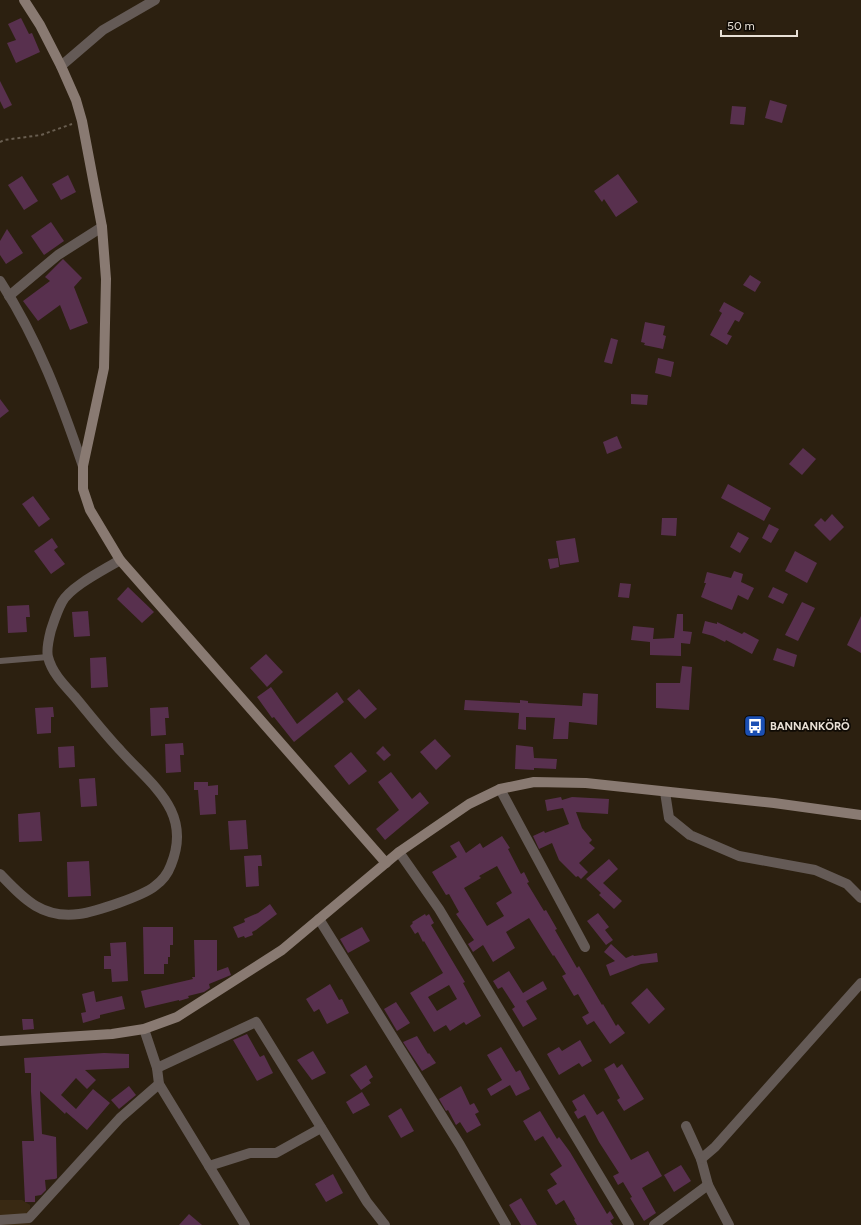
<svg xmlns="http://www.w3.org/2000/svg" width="861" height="1225" viewBox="0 0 861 1225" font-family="Figtree,sans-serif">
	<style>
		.built { fill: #392913 }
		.building { fill: #58304e; fill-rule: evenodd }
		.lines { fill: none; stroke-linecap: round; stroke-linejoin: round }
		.path { stroke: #695e50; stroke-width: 2; stroke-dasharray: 3 3; stroke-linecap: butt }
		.service { stroke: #645a56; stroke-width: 6 }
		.minor { stroke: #645a56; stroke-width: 10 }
		.secondary { stroke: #897a72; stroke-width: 10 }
		.labels { text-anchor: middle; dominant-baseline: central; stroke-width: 3.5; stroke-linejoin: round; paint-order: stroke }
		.poi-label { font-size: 11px; font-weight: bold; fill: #e8e0d6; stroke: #100b05; text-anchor: start }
	</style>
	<rect width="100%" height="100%" fill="#2c2010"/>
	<!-- built -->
	<polygon class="built" points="0,1200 22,1200 30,1205 30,1225 0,1225"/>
	<!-- building -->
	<g class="building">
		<polygon points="21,18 29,34 32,33 40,52 16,63 7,43 16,40 8,24"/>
		<polygon points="0,81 12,105 4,109 0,101"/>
		<polygon points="770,100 787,105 782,123 765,118"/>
		<polygon points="732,106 746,107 744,125 730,124"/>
		<polygon points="618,174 638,202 616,217 604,199 602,202 594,191"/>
		<polygon points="68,175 76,192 61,200 52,184"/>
		<polygon points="22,176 38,201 24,210 8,185"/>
		<polygon points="51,222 64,241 44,255 31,236"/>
		<polygon points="7,229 23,253 6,264 0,255 0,241"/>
		<polygon points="63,259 82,278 74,287 88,323 70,330 60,305 38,321 23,301 50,281 45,277"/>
		<polygon points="750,275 761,282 755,292 743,285"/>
		<polygon points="724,302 744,313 739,322 735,320 727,334 732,336 727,345 710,335 722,313 719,311"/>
		<polygon points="645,322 665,326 663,335 666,336 663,349 644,345 645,343 641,342"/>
		<polygon points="611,338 618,340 612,364 604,362"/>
		<polygon points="658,358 674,362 671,377 655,373"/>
		<polygon points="631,394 648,395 647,405 631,404"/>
		<polygon points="0,399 9,411 0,418"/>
		<polygon points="617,436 622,448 607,454 603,442"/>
		<polygon points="803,448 816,459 802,475 789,464"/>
		<polygon points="728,484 771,508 764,521 721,498"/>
		<polygon points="33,496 50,519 39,527 22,504"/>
		<polygon points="832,514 844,527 830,541 814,525 821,518 825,522"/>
		<polygon points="662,518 677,518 676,536 661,535"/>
		<polygon points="769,524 779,529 771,543 762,538"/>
		<polygon points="738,532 749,538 740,553 730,547"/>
		<polygon points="52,538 58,547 54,550 65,564 51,574 34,551"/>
		<polygon points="575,538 579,562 560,565 556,541"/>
		<polygon points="795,551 817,563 807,583 785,571"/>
		<polygon points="558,558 559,567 550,569 548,559"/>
		<polygon points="734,571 743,574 741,582 754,588 748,600 738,595 732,610 701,597 706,583 704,583 707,572 731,578"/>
		<polygon points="620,583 631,584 629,598 618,597"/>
		<polygon points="128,587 154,612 142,623 117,599"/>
		<polygon points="773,587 788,594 783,604 768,597"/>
		<polygon points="802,602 815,608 798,641 785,635"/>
		<polygon points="29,605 30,617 26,617 27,632 8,633 7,606"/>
		<polygon points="88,611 90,636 74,637 72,612"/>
		<polygon points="677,614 683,614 683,631 692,632 690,644 681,643 681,656 650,655 650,642 631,640 633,626 654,628 653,639 674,638"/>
		<polygon points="861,616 861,653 847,645"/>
		<polygon points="705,621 717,624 717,622 742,634 744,632 759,640 752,654 726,640 725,642 713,636 702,633"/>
		<polygon points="777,648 797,655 794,667 773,660"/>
		<polygon points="266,654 283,672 267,687 250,668"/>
		<polygon points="106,657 108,687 91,688 90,658"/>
		<polygon points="682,666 692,667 689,710 656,708 656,683 680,683"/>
		<polygon points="271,687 297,724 337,692 344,702 294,742 274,717 272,718 257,697"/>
		<polygon points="359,689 377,709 365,719 347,699"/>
		<polygon points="583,693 598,694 597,725 569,722 568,739 553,739 555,718 526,717 526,730 518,729 519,713 464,710 465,700 520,703 520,700 528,701 528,703 582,706"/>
		<polygon points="53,707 54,717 51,717 51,733 37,734 35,708"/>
		<polygon points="168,707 169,718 165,718 166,735 151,736 150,708"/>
		<polygon points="435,739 451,756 436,770 420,752"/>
		<polygon points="183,743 184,755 180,755 181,772 166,773 165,744"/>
		<polygon points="516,745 533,747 534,758 557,759 556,769 534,768 534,770 515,769"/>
		<polygon points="74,746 75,767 59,768 58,747"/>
		<polygon points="383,746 391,755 384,761 376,753"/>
		<polygon points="351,752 367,771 349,785 334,766"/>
		<polygon points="391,772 412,799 420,792 429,803 385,840 376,829 399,810 378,782"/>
		<polygon points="95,778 97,806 81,807 79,779"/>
		<polygon points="194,782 208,782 208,786 218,785 218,795 215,795 216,814 200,815 198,790 194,790"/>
		<polygon points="561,797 562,800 572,797 609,799 608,814 576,812 582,828 592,840 589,843 595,848 579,863 588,872 581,879 578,876 576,877 559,860 552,843 539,849 533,836 544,831 545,833 569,824 563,808 547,811 545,800"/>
		<polygon points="40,812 42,841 19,842 18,814"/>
		<polygon points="246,820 248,849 230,850 228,821"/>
		<path d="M502 836 510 848 508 849 521 874 524 872 529 882 527 883 544 911 546 910 557 929 555 930 577 968 579 966 602 1005 603 1004 616 1026 618 1024 625 1033 610 1044 594 1021 587 1025 582 1017 589 1013 578 994 574 996 562 976 566 974 554 955 553 956 529 918 506 932 515 948 493 962 483 945 473 952 468 944 474 940 456 914 459 912 449 894 446 895 432 872 457 857 450 846 459 841 466 853 480 843 483 848ZM497 866 512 893 496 903 504 916 487 926 464 888 481 878 479 876Z"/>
		<polygon points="261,855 262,866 258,866 259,886 246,887 244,856"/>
		<polygon points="609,859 618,869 603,883 622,901 614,909 599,895 601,893 586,879"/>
		<polygon points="89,861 91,896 68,897 67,862"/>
		<polygon points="270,904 277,914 256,930 252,932 253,935 245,938 244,936 238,938 233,927 245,922 244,919 258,913"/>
		<polygon points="598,913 609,927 605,930 613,940 606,945 587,921"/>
		<path d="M425 914 426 916 429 914 434 923 431 925 465 982 463 983 481 1016 466 1025 464 1022 450 1031 446 1025 434 1032 410 993 443 973 424 941 423 942 418 932 415 934 410 926 413 923 412 922ZM449 985 457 999 437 1011 428 997Z"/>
		<polygon points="143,927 173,927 173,945 170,945 170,957 168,957 168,964 164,964 164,974 144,974"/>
		<polygon points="362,927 370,941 348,953 340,939"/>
		<polygon points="194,940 217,940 217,971 228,967 231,975 209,984 210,988 204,992 188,996 189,998 179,1001 179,1000 145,1008 141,991 193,979 192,977 195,977"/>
		<polygon points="126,942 128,981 112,982 111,969 104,969 104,956 111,956 110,943"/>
		<polygon points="611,944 626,958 633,955 634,956 657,953 658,962 641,964 610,976 606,965 615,961 604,952"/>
		<polygon points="509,971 523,993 543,981 547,989 526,1001 537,1019 523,1027 512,1009 515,1007 502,987 498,989 493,981"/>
		<polygon points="330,984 339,1000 342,999 349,1013 327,1024 319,1009 314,1012 306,999"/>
		<polygon points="647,988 665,1009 649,1024 631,1003"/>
		<polygon points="94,991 96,1002 122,996 125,1009 100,1015 100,1018 83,1023 81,1013 86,1012 82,994"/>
		<polygon points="396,1002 410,1023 397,1031 384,1009"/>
		<polygon points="22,1019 33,1019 34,1029 23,1030"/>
		<polygon points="247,1034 260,1057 264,1055 273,1073 257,1081 233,1040"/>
		<polygon points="417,1036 428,1054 429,1053 436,1063 422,1071 403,1042"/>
		<polygon points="580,1040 592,1061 582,1067 579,1063 559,1075 547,1054 559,1047 562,1051"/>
		<polygon points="501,1047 516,1072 520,1070 530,1089 516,1096 510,1085 491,1096 487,1089 502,1080 487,1055"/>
		<polygon points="313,1051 326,1073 312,1080 297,1060"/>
		<polygon points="104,1053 129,1054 129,1068 85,1070 96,1080 87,1089 76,1078 61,1095 76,1109 93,1089 110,1103 87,1130 66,1112 65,1114 40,1091 42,1134 56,1137 57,1178 55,1179 45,1180 46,1190 41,1195 35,1196 35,1202 25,1202 22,1141 34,1141 31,1092 31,1073 25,1073 24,1058"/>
		<polygon points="614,1063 617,1068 622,1064 644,1099 624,1111 617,1100 620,1098 604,1069"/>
		<polygon points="366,1065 373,1077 369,1080 371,1083 361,1090 350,1075"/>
		<polygon points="129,1086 136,1095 119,1109 111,1100"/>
		<polygon points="461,1086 470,1105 474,1103 479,1112 475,1114 481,1125 467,1133 460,1122 456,1125 448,1110 446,1111 439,1099"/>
		<polygon points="362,1092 370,1105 353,1114 346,1102"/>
		<polygon points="584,1094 597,1115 603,1111 631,1160 648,1151 662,1176 642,1188 656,1213 644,1221 630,1198 632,1197 623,1182 618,1185 613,1176 619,1173 599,1142 585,1115 578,1119 574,1112 577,1110 572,1101"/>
		<polygon points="401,1108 414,1131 401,1138 388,1116"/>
		<polygon points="540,1111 557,1139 559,1137 570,1152 607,1214 610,1211 614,1218 610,1221 613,1225 577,1225 574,1220 575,1219 564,1200 556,1205 547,1190 557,1184 550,1174 562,1166 543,1136 535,1141 523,1121"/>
		<polygon points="681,1165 691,1181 674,1192 664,1175"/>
		<polygon points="333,1174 343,1193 326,1202 315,1184"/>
		<polygon points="521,1198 537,1225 521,1225 509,1205"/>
		<polygon points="189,1214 202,1225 179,1225"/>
	</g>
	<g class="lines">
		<!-- path -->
		<polyline class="path" points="0,142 4,140 41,135 72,124"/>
		<!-- service -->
		<polyline class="service" points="0,661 48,657"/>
		<!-- minor -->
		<g class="minor">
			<polyline points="61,66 103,30 155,0"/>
			<path d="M0 281C38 339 61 402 83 466"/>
			<polyline points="9,296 58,255 102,227"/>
			<polyline points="500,789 585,947"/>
			<polyline points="665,792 669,818 690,835 739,856 815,870 847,884 861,898"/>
			<polyline points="399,852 439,909 629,1225"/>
			<path d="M0 874C24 899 42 919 79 914 95 912 143 896 155 886 162 881 168 873 171 865 193 811 151 785 120 750 104 733 90 715 75 697 64 685 52 673 48 657 46 649 49 638 51 630 54 621 57 611 62 602 71 586 104 570 120 560"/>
			<polyline points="319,919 460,1145 506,1225"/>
			<polyline points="144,1029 157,1068 159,1084 245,1225"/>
			<polyline points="157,1068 256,1022 367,1202 385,1225"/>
			<polyline points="686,1126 701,1159 708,1185 729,1225"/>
			<polyline points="701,1159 715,1147 861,983"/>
			<polyline points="209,1166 250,1153 276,1153 321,1128"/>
			<polyline points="0,1220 29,1218 120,1118 159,1084"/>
			<polyline points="654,1225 708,1185"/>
		</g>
		<!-- secondary -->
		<g class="secondary">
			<polyline points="24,0 40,25 61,66 76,100 82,121 102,227 106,279 104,368 83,466 83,489 90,510 120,560 386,863"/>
			<polyline points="0,1041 112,1034 144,1029 177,1017 282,950 399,852 469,804 500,789 534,782 586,783 774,803 861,815"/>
		</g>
	</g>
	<!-- icons -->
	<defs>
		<g id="bus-square" transform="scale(1.15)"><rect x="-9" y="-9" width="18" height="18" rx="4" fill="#1a4fb4" stroke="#100b05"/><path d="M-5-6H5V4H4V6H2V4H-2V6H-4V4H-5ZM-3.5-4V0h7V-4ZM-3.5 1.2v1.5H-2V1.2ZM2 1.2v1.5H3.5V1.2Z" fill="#fff"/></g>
	</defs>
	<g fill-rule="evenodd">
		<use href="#bus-square" x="755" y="726"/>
	</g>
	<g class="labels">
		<!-- poi labels -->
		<g class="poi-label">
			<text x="770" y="726">BANNANKÖRÖ</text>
		</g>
	</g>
	<!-- scale -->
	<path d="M721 30v6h76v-6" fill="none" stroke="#e8e0d6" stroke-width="2"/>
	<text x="727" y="30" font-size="12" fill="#e8e0d6" stroke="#100b05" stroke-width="3" paint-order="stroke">50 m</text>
</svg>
